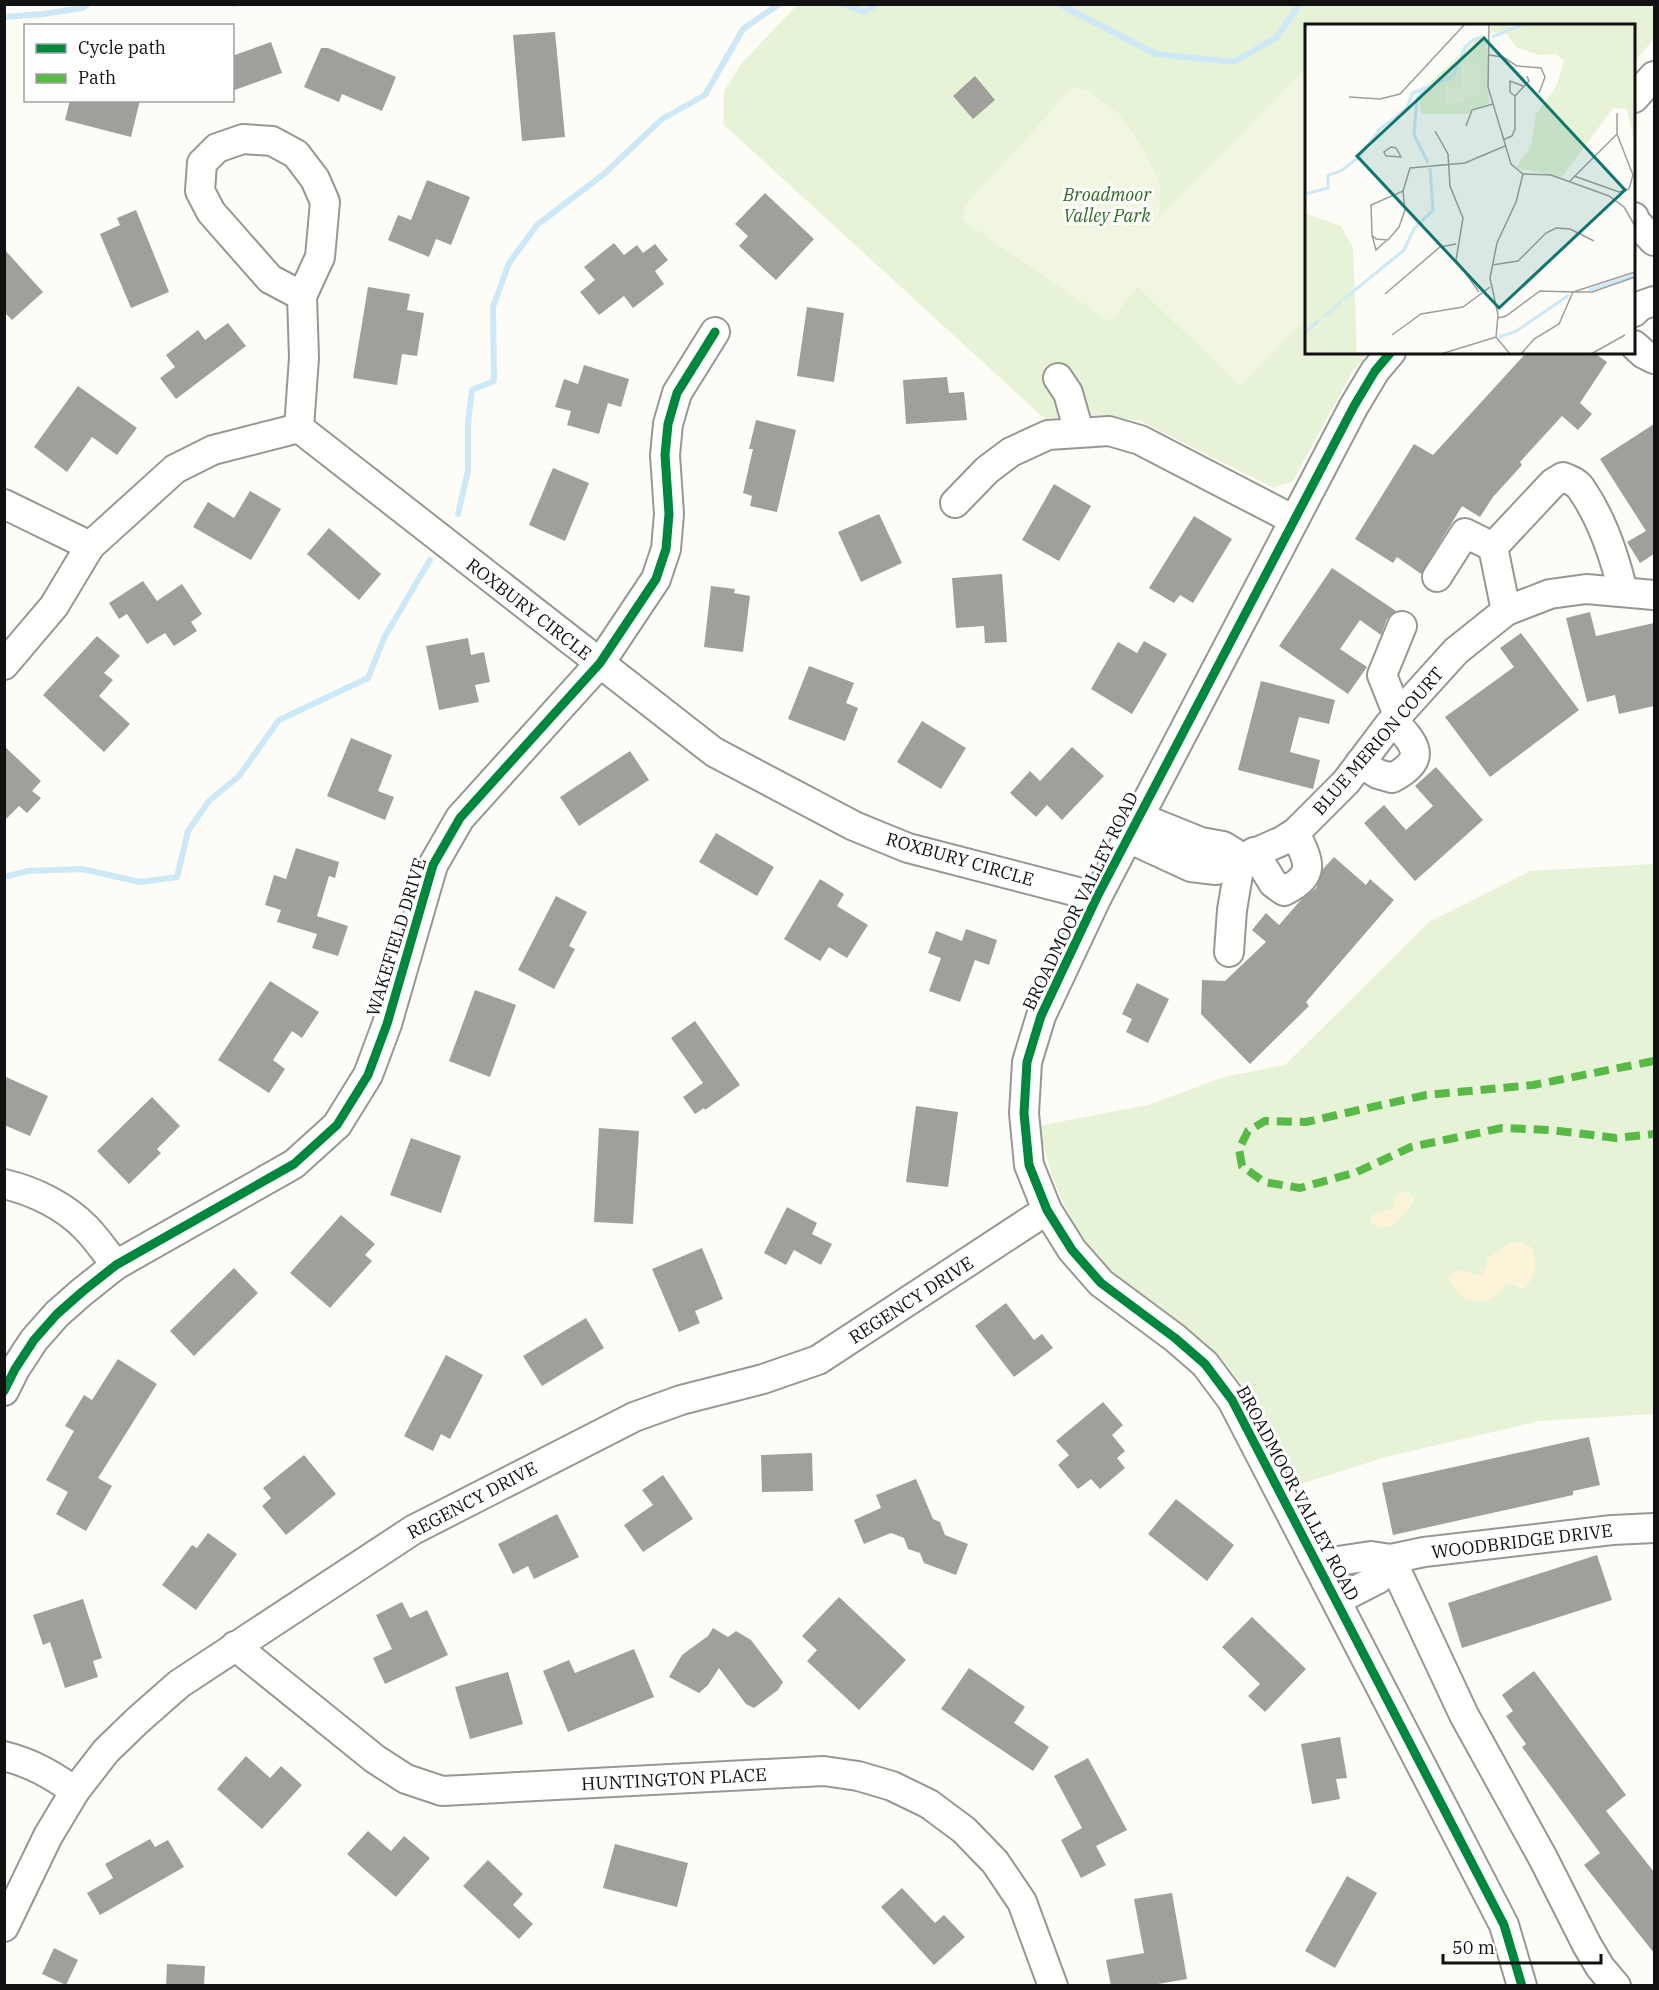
<svg xmlns="http://www.w3.org/2000/svg" width="1659" height="1990" viewBox="0 0 1659 1990" font-family="'IBM Plex Serif',serif">
	<style>
		.green { fill: #e7f3d7 }
		.sand { fill: #fcf4d9 }
		.pitch { fill: #f0f6e1 }
		.lines { fill: none; stroke-linecap: round; stroke-linejoin: round }
		.stream { stroke: #cde8f7; stroke-width: 6 }
		.building { fill: #a19f9c }
		.minor-casing { stroke: #979795; stroke-width: 32 }
		.minor { stroke: #fffffe; stroke-width: 28 }
		.quiet { stroke: #58b947; stroke-width: 8; stroke-dasharray: 15 8; stroke-linecap: butt }
		.cycleway-casing { stroke: #fff; stroke-width: 13 }
		.cycleway { stroke: #00873e; stroke-width: 9 }
		.labels { text-anchor: middle; dominant-baseline: central; stroke-width: 6; stroke-linejoin: round; paint-order: stroke }
		.park-label { font-size: 18px; font-style: italic; fill: #2f6b1f; stroke: #fff }
		.street-label { font-size: 18px; fill: #111; stroke: #fff }
		.inset-river { fill: none; stroke: #cde8f7; stroke-width: 3 }
		.inset-road { fill: none; stroke: #9f9e9b; stroke-width: 1.5 }
		.view { fill: #0f766e; fill-opacity: 0.15; stroke: #0f766e; stroke-width: 3 }
		.inset-edge { fill: none; stroke: #111; stroke-width: 3 }
	</style>
	<rect width="100%" height="100%" fill="#fdfcf7"/>
	<!-- green -->
	<g class="green">
		<polygon points="797,5 1654,5 1654,39 1634,62 1634,26 1306,26 1306,352 1368,353 1352,372 1293,481 1274,488 1140,421 1104,415 1074,416 1045,419 723,124 724,91 742,63"/>
		<path d="M1654 864V1414L1540 1421 1386 1457 1298 1485C1274 1439 1252 1391 1216 1353 1193 1329 1163 1311 1136 1291 1078 1249 1055 1194 1038 1126L1148 1105 1224 1077 1285 1065 1429 922 1530 871Z"/>
	</g>
	<!-- sand -->
	<g class="sand">
		<path d="M1401 1192 1409 1193 1415 1198C1413 1206 1397 1221 1390 1227L1378 1228 1372 1223 1370 1216 1393 1208 1395 1196Z"/>
		<path d="M1521 1242 1531 1247C1538 1264 1536 1275 1525 1288 1518 1290 1515 1283 1507 1284L1493 1298C1471 1305 1457 1298 1448 1278 1458 1264 1467 1273 1480 1276L1487 1268V1259L1510 1243Z"/>
	</g>
	<!-- pitch -->
	<polygon class="pitch" points="1306,68 1306,318 1240,386 1138,287 1110,322 964,221 963,208 1073,87 1091,93 1119,114 1143,148 1160,185 1159,218"/>
	<g class="lines">
		<!-- stream -->
		<g class="stream">
			<polyline points="233,4 234,4"/>
			<polyline points="842,4 864,12 877,4"/>
			<polyline points="1059,4 1156,54 1234,62 1277,37 1300,4"/>
			<polyline points="4,17 43,14 83,8 88,4"/>
			<polyline points="458,514 468,471 468,423 472,390 494,381 493,307 509,263 537,225 604,174 662,119 705,95 743,29 779,4"/>
			<polyline points="4,877 28,871 82,869 140,882 177,877 188,831 209,801 239,776 279,720 368,678 385,636 430,560"/>
		</g>
	</g>
	<!-- building -->
	<g class="building">
		<polygon points="555,32 565,137 522,141 513,35"/>
		<polygon points="271,42 282,73 232,91 232,56"/>
		<polygon points="321,48 328,48 396,77 382,111 342,94 339,102 304,87"/>
		<polygon points="975,76 995,100 973,119 953,96"/>
		<polygon points="70,100 140,100 131,137 65,120"/>
		<polygon points="427,180 470,197 451,245 436,239 429,257 388,240 398,215 411,220"/>
		<polygon points="765,193 814,239 776,280 739,246 748,236 735,224"/>
		<polygon points="136,210 169,292 131,308 100,234 120,225 117,218"/>
		<polygon points="614,243 624,255 637,245 643,253 655,244 668,260 655,271 664,284 633,308 624,296 599,315 580,292 595,280 584,267"/>
		<polygon points="4,249 43,292 12,320 4,312"/>
		<polygon points="368,287 410,294 407,310 424,313 417,356 402,354 397,385 353,378"/>
		<polygon points="807,307 844,313 834,382 797,376"/>
		<polygon points="228,323 246,346 176,399 160,378 175,367 166,355 198,330 205,340"/>
		<polygon points="1527,352 1593,352 1607,362 1580,403 1592,414 1578,430 1562,416 1520,462 1522,465 1493,497 1480,517 1462,506 1421,574 1397,557 1393,563 1355,539 1414,444 1433,455"/>
		<polygon points="584,365 629,379 621,407 608,403 599,434 567,425 571,411 555,407 564,379 578,384"/>
		<polygon points="947,377 949,393 964,392 967,420 906,424 903,380"/>
		<polygon points="78,386 137,428 117,455 92,437 67,472 34,447"/>
		<polygon points="756,420 796,430 777,512 750,506 752,496 743,493 753,449 749,449"/>
		<polygon points="1654,424 1654,554 1640,563 1627,542 1646,531 1600,459"/>
		<polygon points="553,468 589,483 565,541 529,525"/>
		<polygon points="1054,484 1091,506 1059,561 1022,540"/>
		<polygon points="250,491 281,509 251,560 193,527 208,502 234,518"/>
		<polygon points="879,514 902,563 861,582 838,532"/>
		<polygon points="1194,516 1232,539 1193,603 1180,595 1174,603 1149,588"/>
		<polygon points="329,528 381,574 359,600 307,554"/>
		<polygon points="1332,568 1396,611 1387,619 1381,635 1360,620 1340,649 1367,667 1348,694 1279,646"/>
		<polygon points="1002,574 1007,642 985,643 984,626 956,628 952,578"/>
		<polygon points="143,581 157,601 182,584 202,614 191,622 197,631 174,646 165,633 147,644 127,614 119,619 109,603"/>
		<polygon points="711,586 735,589 734,593 750,596 743,652 704,647"/>
		<polygon points="1590,612 1596,636 1654,623 1654,706 1619,714 1615,695 1587,702 1566,618"/>
		<polygon points="1521,633 1579,710 1490,777 1445,717 1514,667 1500,648"/>
		<polygon points="97,636 120,656 104,673 113,680 99,696 130,724 104,752 43,695"/>
		<polygon points="468,638 471,655 484,652 490,682 475,685 479,702 439,710 426,646"/>
		<polygon points="1144,641 1167,654 1132,714 1091,689 1118,642 1137,653"/>
		<polygon points="809,666 854,683 846,703 858,708 845,741 788,719"/>
		<polygon points="1261,681 1335,700 1329,724 1299,717 1290,752 1320,760 1313,789 1238,770"/>
		<polygon points="922,721 966,748 941,789 897,762"/>
		<polygon points="351,738 392,755 378,791 394,797 385,820 327,796"/>
		<polygon points="4,746 41,781 32,791 41,798 27,813 19,806 4,821"/>
		<polygon points="1072,747 1104,776 1062,820 1047,805 1036,817 1010,793 1030,771 1040,781"/>
		<polygon points="630,751 649,780 579,826 560,797"/>
		<polygon points="1436,767 1483,820 1415,881 1364,823 1384,805 1406,830 1433,806 1415,786"/>
		<polygon points="716,833 774,867 757,896 699,862"/>
		<polygon points="296,848 339,862 335,878 329,876 317,916 348,926 338,956 312,948 317,934 277,922 281,910 265,905 274,875 286,879"/>
		<polygon points="1334,857 1366,885 1370,879 1394,900 1306,1002 1309,1006 1250,1064 1201,1014 1202,980 1225,981 1266,942 1252,930 1266,913 1279,925 1300,901 1316,888 1323,869"/>
		<polygon points="820,879 844,894 837,906 868,925 847,958 829,947 820,961 784,939"/>
		<polygon points="556,896 587,912 569,946 575,949 554,989 518,970"/>
		<polygon points="966,929 997,940 989,965 975,960 960,1002 929,991 941,958 928,953 936,931 962,941"/>
		<polygon points="270,981 319,1012 302,1038 292,1031 273,1060 285,1069 269,1093 218,1060"/>
		<polygon points="1137,983 1169,999 1148,1043 1126,1032 1132,1019 1122,1014"/>
		<polygon points="475,990 516,1005 490,1077 449,1061"/>
		<polygon points="695,1021 740,1085 705,1110 704,1108 695,1114 683,1097 703,1083 671,1038"/>
		<polygon points="4,1076 48,1096 30,1136 4,1125"/>
		<polygon points="152,1097 180,1126 157,1149 161,1153 129,1184 97,1151"/>
		<polygon points="916,1106 958,1112 948,1187 906,1182"/>
		<polygon points="599,1128 639,1131 633,1224 594,1222"/>
		<polygon points="411,1138 461,1156 441,1213 390,1195"/>
		<polygon points="787,1207 817,1223 812,1234 832,1244 821,1265 794,1250 786,1265 764,1253"/>
		<polygon points="341,1215 375,1244 365,1255 372,1261 330,1308 290,1273"/>
		<polygon points="702,1248 723,1299 695,1311 700,1323 679,1332 652,1269"/>
		<polygon points="234,1268 258,1293 194,1356 170,1331"/>
		<polygon points="1006,1303 1034,1340 1042,1334 1053,1348 1014,1377 975,1326"/>
		<polygon points="586,1318 604,1348 542,1386 523,1356"/>
		<polygon points="446,1355 483,1375 450,1439 441,1434 433,1451 404,1436"/>
		<polygon points="118,1359 157,1384 98,1478 112,1486 86,1531 56,1514 68,1492 46,1480 74,1431 65,1426 84,1395 92,1400"/>
		<polygon points="1103,1402 1123,1425 1112,1435 1125,1451 1117,1458 1125,1468 1100,1489 1091,1479 1078,1489 1058,1465 1069,1455 1056,1441"/>
		<polygon points="1589,1437 1600,1485 1573,1491 1573,1495 1393,1535 1382,1483"/>
		<polygon points="812,1453 813,1491 762,1492 761,1455"/>
		<polygon points="304,1455 336,1494 286,1535 262,1506 271,1498 263,1488"/>
		<polygon points="663,1475 693,1519 643,1552 624,1525 653,1505 642,1490"/>
		<polygon points="916,1479 933,1519 940,1522 945,1535 968,1544 956,1575 924,1563 920,1553 908,1549 904,1538 891,1533 864,1544 854,1520 881,1508 876,1495"/>
		<polygon points="1176,1499 1234,1545 1207,1581 1148,1534"/>
		<polygon points="557,1514 579,1557 534,1579 528,1566 513,1574 498,1544"/>
		<polygon points="208,1533 237,1554 196,1610 162,1585 192,1545 197,1548"/>
		<polygon points="1597,1555 1612,1600 1462,1648 1448,1603"/>
		<polygon points="839,1597 906,1660 859,1710 807,1661 817,1650 802,1636"/>
		<polygon points="83,1599 102,1658 93,1661 98,1677 65,1688 50,1642 43,1645 33,1615"/>
		<polygon points="402,1602 410,1618 427,1610 448,1655 385,1684 373,1658 392,1649 376,1615"/>
		<polygon points="1252,1617 1306,1669 1265,1712 1248,1696 1260,1684 1222,1647"/>
		<polygon points="713,1628 728,1637 736,1631 751,1640 783,1682 778,1690 754,1708 746,1704 719,1668 708,1685 699,1693 669,1677 682,1655 708,1636"/>
		<polygon points="634,1649 654,1697 568,1732 543,1671 569,1660 575,1673"/>
		<polygon points="969,1668 1025,1707 1014,1723 1049,1747 1033,1771 941,1709"/>
		<polygon points="1534,1671 1626,1795 1606,1811 1654,1872 1654,1953 1584,1865 1600,1853 1522,1747 1526,1744 1506,1716 1513,1711 1502,1695"/>
		<polygon points="508,1672 523,1724 470,1739 455,1687"/>
		<polygon points="1340,1737 1347,1778 1336,1779 1340,1799 1312,1804 1301,1744"/>
		<polygon points="246,1756 270,1778 281,1766 302,1785 262,1829 217,1789"/>
		<polygon points="1088,1758 1127,1830 1096,1846 1106,1865 1081,1878 1061,1840 1082,1828 1054,1776"/>
		<polygon points="368,1831 391,1851 404,1836 430,1858 396,1897 347,1854"/>
		<polygon points="150,1839 155,1847 168,1840 184,1867 100,1915 87,1893 113,1878 105,1864"/>
		<polygon points="615,1844 688,1863 677,1907 603,1888"/>
		<polygon points="488,1860 523,1894 513,1905 533,1924 519,1939 463,1886"/>
		<polygon points="1347,1876 1377,1893 1335,1968 1305,1951"/>
		<polygon points="902,1888 935,1923 944,1915 965,1937 934,1965 881,1907"/>
		<polygon points="1172,1893 1187,1979 1146,1986 1111,1986 1106,1960 1144,1953 1134,1899"/>
		<polygon points="54,1948 78,1960 66,1985 42,1974"/>
		<polygon points="167,1964 205,1966 204,1986 166,1986"/>
	</g>
	<g class="lines">
		<!-- minor casing -->
		<g class="minor-casing">
			<g id="minor">
				<polyline points="1634,98 1654,76"/>
				<polygon points="243,139 272,141 296,154 315,179 325,202 320,257 302,296 270,279 211,212 200,191 202,163 217,148"/>
				<polyline points="1634,217 1635,221 1654,241"/>
				<polyline points="1634,312 1640,306 1654,301"/>
				<polyline points="1634,345 1644,354 1654,359"/>
				<polyline points="1391,352 1375,371 1354,406 1097,897 1041,1016 1027,1062 1024,1113 1029,1165 1047,1210 1072,1250 1101,1283 1175,1338 1205,1364 1232,1400 1504,1925 1522,1986"/>
				<polyline points="1058,378 1068,393 1079,432"/>
				<polyline points="299,428 304,358 302,296"/>
				<polyline points="955,503 987,470 1011,452 1048,435 1109,431 1140,440 1294,520"/>
				<polyline points="4,504 90,546 54,606 4,665"/>
				<polyline points="90,546 175,469 213,450 299,428 714,752 854,826 908,848 1097,897"/>
				<polyline points="1437,577 1465,533 1493,547"/>
				<path d="M1506 611 1493 547 1553 483 1563 477C1571 480 1578 483 1582 490 1602 519 1615 558 1623 592"/>
				<polyline points="1398,715 1382,675 1402,626"/>
				<path d="M1360 763 1378 774 1392 778C1429 759 1415 743 1393 721"/>
				<polyline points="1139,817 1201,842 1223,846 1241,857"/>
				<polyline points="1128,838 1191,867 1216,870 1282,841 1295,833 1346,782 1389,725 1456,651 1506,611 1550,594 1586,589 1654,595"/>
				<path d="M1254 852 1273 883 1284 891C1318 875 1308 860 1295 833"/>
				<polyline points="1229,952 1232,910 1241,857"/>
				<path d="M4 1184C34 1191 65 1206 86 1228 97 1239 106 1253 116 1265"/>
				<polyline points="4,1391 15,1369 34,1340 57,1314 82,1292 116,1265 294,1164 337,1125 368,1075 387,1024 433,865 460,818 600,663 656,579 666,549 669,514 665,455 668,424 677,393 715,332"/>
				<polyline points="1391,1559 1464,1715 1543,1858 1587,1945 1600,1967 1616,1986"/>
				<polyline points="1318,1564 1371,1556 1391,1559 1424,1552 1612,1530 1654,1528"/>
				<polyline points="1337,1600 1378,1579 1391,1559"/>
				<polyline points="235,1646 375,1759 406,1779 442,1791 824,1771 858,1776 892,1786 929,1804 964,1830 995,1862 1022,1902 1053,1986"/>
				<path d="M4 1756C32 1763 52 1775 75 1791"/>
				<polyline points="4,1927 48,1836 75,1791 106,1751 137,1721 179,1684 413,1530 634,1417 681,1400 763,1379 818,1360 1047,1210"/>
			</g>
		</g>
		<!-- minor -->
		<use href="#minor" class="minor"/>
		<!-- quiet -->
		<polyline class="quiet" points="1654,1061 1533,1085 1426,1095 1306,1122 1265,1121 1248,1131 1239,1149 1242,1166 1264,1182 1300,1188 1357,1172 1411,1147 1502,1128 1551,1130 1616,1138 1654,1134"/>
		<!-- cycleway casing -->
		<g class="cycleway-casing">
			<g id="cycleway">
				<polyline points="1391,352 1375,371 1354,406 1097,897 1041,1016 1027,1062 1024,1113 1029,1165 1047,1210 1072,1250 1101,1283 1175,1338 1205,1364 1232,1400 1504,1925 1522,1986"/>
				<polyline points="4,1391 15,1369 34,1340 57,1314 82,1292 116,1265 294,1164 337,1125 368,1075 387,1024 433,865 460,818 600,663 656,579 666,549 669,514 665,455 668,424 677,393 715,332"/>
			</g>
		</g>
		<!-- cycleway -->
		<use href="#cycleway" class="cycleway"/>
	</g>
	<g class="labels">
		<!-- park labels -->
		<g class="park-label">
			<text x="1107" y="194">Broadmoor<tspan x="1107" dy="21">Valley Park</tspan></text>
		</g>
		<!-- street labels -->
		<g class="street-label">
			<text transform="translate(529 609) rotate(38)">ROXBURY CIRCLE</text>
			<text transform="translate(1378 741) rotate(-49)">BLUE MERION COURT</text>
			<text transform="translate(960 859) rotate(16)">ROXBURY CIRCLE</text>
			<text transform="translate(1080 901) rotate(-64)">BROADMOOR VALLEY ROAD</text>
			<text transform="translate(396 937) rotate(-73)">WAKEFIELD DRIVE</text>
			<text transform="translate(911 1300) rotate(-33)">REGENCY DRIVE</text>
			<text transform="translate(1298 1493) rotate(62)">BROADMOOR VALLEY ROAD</text>
			<text transform="translate(472 1500) rotate(-28)">REGENCY DRIVE</text>
			<text transform="translate(1522 1541) rotate(-7)">WOODBRIDGE DRIVE</text>
			<text transform="translate(674 1779) rotate(-3)">HUNTINGTON PLACE</text>
		</g>
	</g>
	<!-- overview -->
	<g transform="translate(1305 24)">
		<rect width="330" height="330" fill="#fdfcf7"/>
		<path d="M198 0H330V122L322 85 308 84 257 153 211 144 226 122 231 90 251 63 259 37 251 30 234 31 211 23 200 8 185 9 186 3ZM175 11H181L184 79 162 90H116L113 70ZM0 189 36 202 48 224 52 330H0Z" fill="#e7f3d7"/>
		<path d="M157 39 175 40 174 73H160V78L141 80 140 62 156 65Z" fill="#f0f6e1"/>
		<path class="inset-river" d="M187 13 219 0M121 64 112 74 109 111 123 139M0 170 23 164V151L36 147 54 133 75 105 101 85 108 69 144 54 150 49 160 23 169 15 180 14M284 266 330 251M39 275 99 226 109 205 128 186 125 144M19 293 37 276M0 309 14 296M194 313 210 308 264 271"/>
		<path class="inset-road" d="M184 0 183 63 206 140 218 150 246 151 304 172 319 183 330 202M184 31 198 33 212 42 236 44 240 53 234 69M210 72 205 68V57L218 62M44 73 75 75 95 70 160 0M161 102 167 86 188 80M130 107 143 130 145 162 158 194 151 236 174 268M198 116 207 112 210 105V72L224 57 222 52M86 123 91 124 96 133 81 132 79 128ZM269 152 314 168 324 165 328 151 312 110V89M264 158 312 110M98 167 100 186 94 203 83 216 71 215 67 211 66 181ZM98 167 105 144 160 139 200 122M67 211 71 226 82 216M187 241 213 237 241 209 251 204 265 205 289 217M330 248 268 268H287L330 253M80 270 135 223 151 220M193 294 201 292 235 267 268 268 254 300 229 315 216 330M87 311 116 290 158 283 185 263M136 330 191 313M205 330 191 313 193 291 185 254 192 219 211 178 218 150M286 330 320 311"/>
		<path class="view" d="M179 14 320 166 194 284 52 132Z"/>
		<rect width="330" height="330" class="inset-edge"/>
	</g>
	<!-- border -->
	<rect width="1659" height="1990" fill="none" stroke="#111111" stroke-width="12"/>
	<!-- legend -->
	<rect x="24" y="24" width="210" height="78" fill="#ffffff" stroke="#a0a0a0" stroke-width="1.5"/>
	<rect x="36" y="44" width="30" height="9" fill="#00873e" stroke="#a0a0a0" stroke-width="1.5"/>
	<text x="78" y="54" font-size="18" fill="#111111">Cycle path</text>
	<rect x="36" y="74" width="30" height="9" fill="#58b947" stroke="#a0a0a0" stroke-width="1.5"/>
	<text x="78" y="84" font-size="18" fill="#111111">Path</text>
	<!-- scale -->
	<path d="M1443 1954v9h158v-9" fill="none" stroke="#111111" stroke-width="3"/>
	<text x="1452" y="1954" font-size="18" fill="#111111" stroke="#ffffff" stroke-width="4.5" paint-order="stroke">50 m</text>
</svg>
